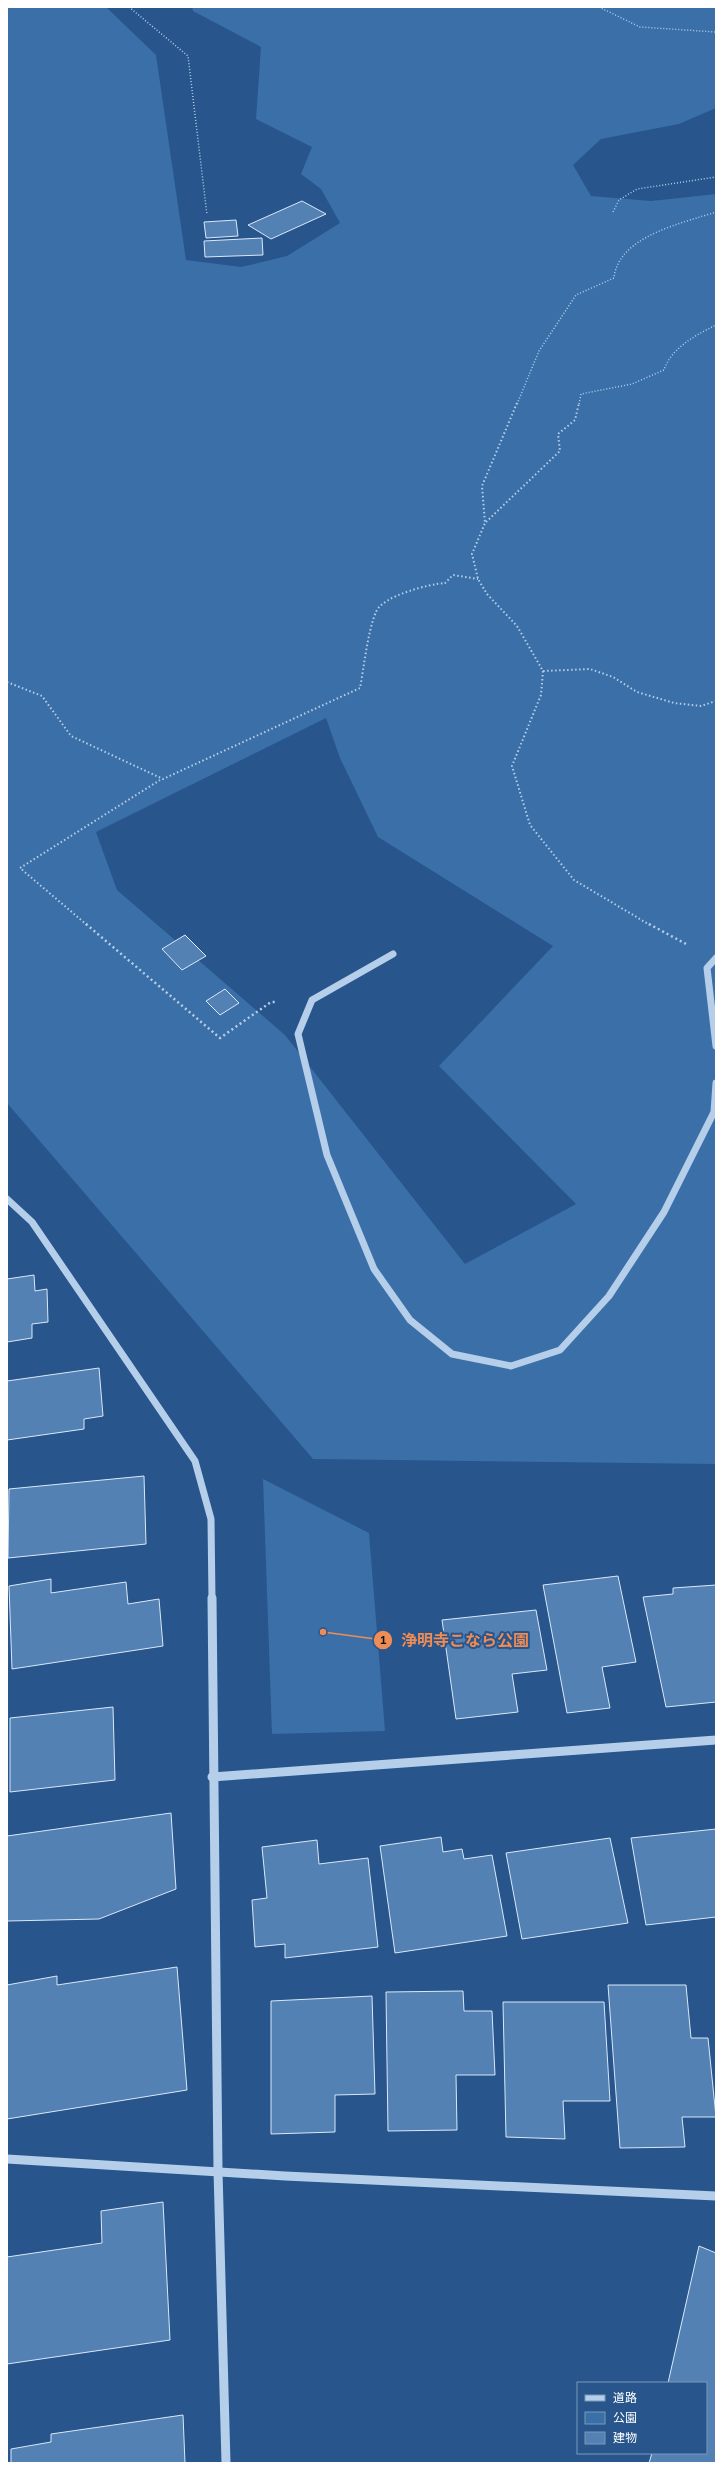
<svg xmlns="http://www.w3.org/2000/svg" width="723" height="2470" viewBox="0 0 723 2470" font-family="Mulish,'Noto Sans JP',sans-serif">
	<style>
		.green { fill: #3b6fa8; fill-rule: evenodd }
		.building { fill: #5381b4; stroke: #dae8f8 }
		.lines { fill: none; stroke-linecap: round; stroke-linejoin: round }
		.path-far2 { stroke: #b5ceea; stroke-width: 1.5; stroke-dasharray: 1 2; stroke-linecap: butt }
		.path-far1 { stroke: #b5ceea; stroke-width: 2; stroke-dasharray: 1.5 2.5; stroke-linecap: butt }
		.path { stroke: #b5ceea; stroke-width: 2.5; stroke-dasharray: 2 3; stroke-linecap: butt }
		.minor-far1 { stroke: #b5ceea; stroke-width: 7 }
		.minor { stroke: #b5ceea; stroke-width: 9 }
		.leader { fill: none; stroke: #ef8b55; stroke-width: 1.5 }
		.callout-dot { fill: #ef8b55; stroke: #27558c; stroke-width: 1.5 }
		.mark-label { font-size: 12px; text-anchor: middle; font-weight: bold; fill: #111 }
		.callout-label { font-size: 16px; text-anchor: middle; font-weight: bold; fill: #ef8b55; stroke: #27558c; stroke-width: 4; stroke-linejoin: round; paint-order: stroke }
	</style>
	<rect width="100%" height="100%" fill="#27558c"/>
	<!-- green -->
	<g class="green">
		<path d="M7 7H106L156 55 186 260 241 267 287 256 340 223 321 189 301 174 312 147 256 119 261 47 193 11 192 7H716V108L679 124 601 139 573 165 591 196 651 201 716 194V1464L313 1459 7 1103ZM326 718 340 758 378 837 553 946 439 1066 576 1204 465 1264 285 1035 117 890 96 832Z"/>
		<polygon points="263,1479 369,1533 385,1731 272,1734"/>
	</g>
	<!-- building -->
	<g class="building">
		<polygon points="302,201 326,214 271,239 248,225"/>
		<polygon points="236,220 238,236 206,238 204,222"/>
		<polygon points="262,238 263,255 205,257 204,241"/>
		<polygon points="185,935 206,956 182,970 162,949"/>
		<polygon points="225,989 239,1003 220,1015 206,1001"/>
		<polygon points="34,1275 35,1291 47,1289 48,1322 32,1324 32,1338 7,1342 7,1279"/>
		<polygon points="99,1368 103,1416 84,1419 84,1429 7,1440 7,1381"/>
		<polygon points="144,1476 146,1544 8,1558 9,1489"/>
		<polygon points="618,1576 636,1662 602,1667 610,1708 567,1713 543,1585"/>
		<polygon points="51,1579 51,1593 126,1582 128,1604 159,1599 163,1646 12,1669 9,1586"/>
		<polygon points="716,1585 716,1702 666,1707 643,1597 673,1594 673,1588"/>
		<polygon points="536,1610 547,1670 512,1674 518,1712 456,1719 442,1620"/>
		<polygon points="113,1707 115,1780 10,1792 10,1718"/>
		<polygon points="171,1813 176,1889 99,1919 7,1921 7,1836"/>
		<polygon points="716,1829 716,1917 646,1925 631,1838"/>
		<polygon points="441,1837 443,1852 462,1849 464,1859 492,1855 507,1936 395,1953 380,1846"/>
		<polygon points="610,1838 628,1923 522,1939 506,1853"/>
		<polygon points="317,1840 319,1864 368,1858 378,1947 285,1958 285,1944 255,1947 252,1900 267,1898 262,1847"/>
		<polygon points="177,1967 187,2090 7,2119 7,1985 57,1976 57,1985"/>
		<polygon points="608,1985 686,1985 691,2038 708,2038 716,2117 682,2117 685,2147 620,2148"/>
		<polygon points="463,1991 464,2011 492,2011 495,2075 456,2075 457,2130 388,2131 386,1992"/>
		<polygon points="372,1996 375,2094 335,2095 335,2132 271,2134 271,2001"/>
		<polygon points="503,2002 604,2002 610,2101 563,2101 565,2139 506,2137"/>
		<polygon points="163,2202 170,2340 7,2364 7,2257 102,2243 101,2211"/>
		<polygon points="699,2246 716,2253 716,2463 649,2463 652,2453 706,2453 706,2383 668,2383"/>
		<polygon points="183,2415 185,2463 11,2463 11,2449 51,2442 51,2434"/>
	</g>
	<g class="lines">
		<!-- path-far2 -->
		<g class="path-far2">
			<polyline points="129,7 188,56 207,215"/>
			<polyline points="599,7 640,27 716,32"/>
			<polyline points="613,212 619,200 637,189 716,177"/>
			<path d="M517 404 539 351 576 295 614 278C618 236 683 223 716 212"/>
			<path d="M579 404 581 394 632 384 664 370C671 348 696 335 716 325"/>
		</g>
		<!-- path-far1 -->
		<g class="path-far1">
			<polyline points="517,403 482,486 485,523 472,554 478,579 487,594 517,626 543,671 590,669 613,677 637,692 674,703 701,706 716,701"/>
			<polyline points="486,522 560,451 558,434 575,420 579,403"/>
			<polyline points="543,671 541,695 512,766 530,825 574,880 650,925"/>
			<path d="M7 682 42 696 71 736 163 779 360 688C364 667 368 630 376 612 382 596 429 584 445 583L453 575 478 579"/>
			<polyline points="87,925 20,868 160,780"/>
		</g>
		<!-- path -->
		<g class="path">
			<polyline points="86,924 220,1038 271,1002 275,1002"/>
			<polyline points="649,924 686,944"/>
		</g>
		<!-- minor-far1 -->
		<g class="minor-far1">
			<polyline points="393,954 312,1000 298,1034 327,1155 374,1269 410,1320 452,1354 511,1366 560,1350 609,1296 664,1212 714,1112 716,1083"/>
			<polyline points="716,958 707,968 716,1046"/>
			<polyline points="7,1199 32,1222 195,1461 211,1519 212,1599"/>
		</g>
		<!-- minor -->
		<g class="minor">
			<polyline points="212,1598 218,2171 226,2463"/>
			<polyline points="212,1777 716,1740"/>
			<polyline points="7,2159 285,2176 716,2196"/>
		</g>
	</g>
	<!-- callouts -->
	<path class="leader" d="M323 1632L383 1640"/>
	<g class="callout-dot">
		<circle cx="323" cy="1632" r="4"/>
		<circle cx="383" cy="1640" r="10"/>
	</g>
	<g class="mark-label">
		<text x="383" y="1644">1</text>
	</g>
	<g class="callout-label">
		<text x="465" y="1646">浄明寺こなら公園</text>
	</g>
	<!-- border -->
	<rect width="723" height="2470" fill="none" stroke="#ffffff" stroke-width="16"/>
	<!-- legend -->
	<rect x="577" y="2382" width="130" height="72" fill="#27558c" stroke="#7d99ba"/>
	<rect x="585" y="2395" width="20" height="6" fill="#b5ceea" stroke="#7d99ba"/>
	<text x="613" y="2402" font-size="12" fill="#ffffff">道路</text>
	<rect x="585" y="2412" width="20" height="12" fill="#3b6fa8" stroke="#7d99ba"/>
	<text x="613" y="2422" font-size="12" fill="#ffffff">公園</text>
	<rect x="585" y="2432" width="20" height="12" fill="#5381b4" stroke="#7d99ba"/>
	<text x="613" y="2442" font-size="12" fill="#ffffff">建物</text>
</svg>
